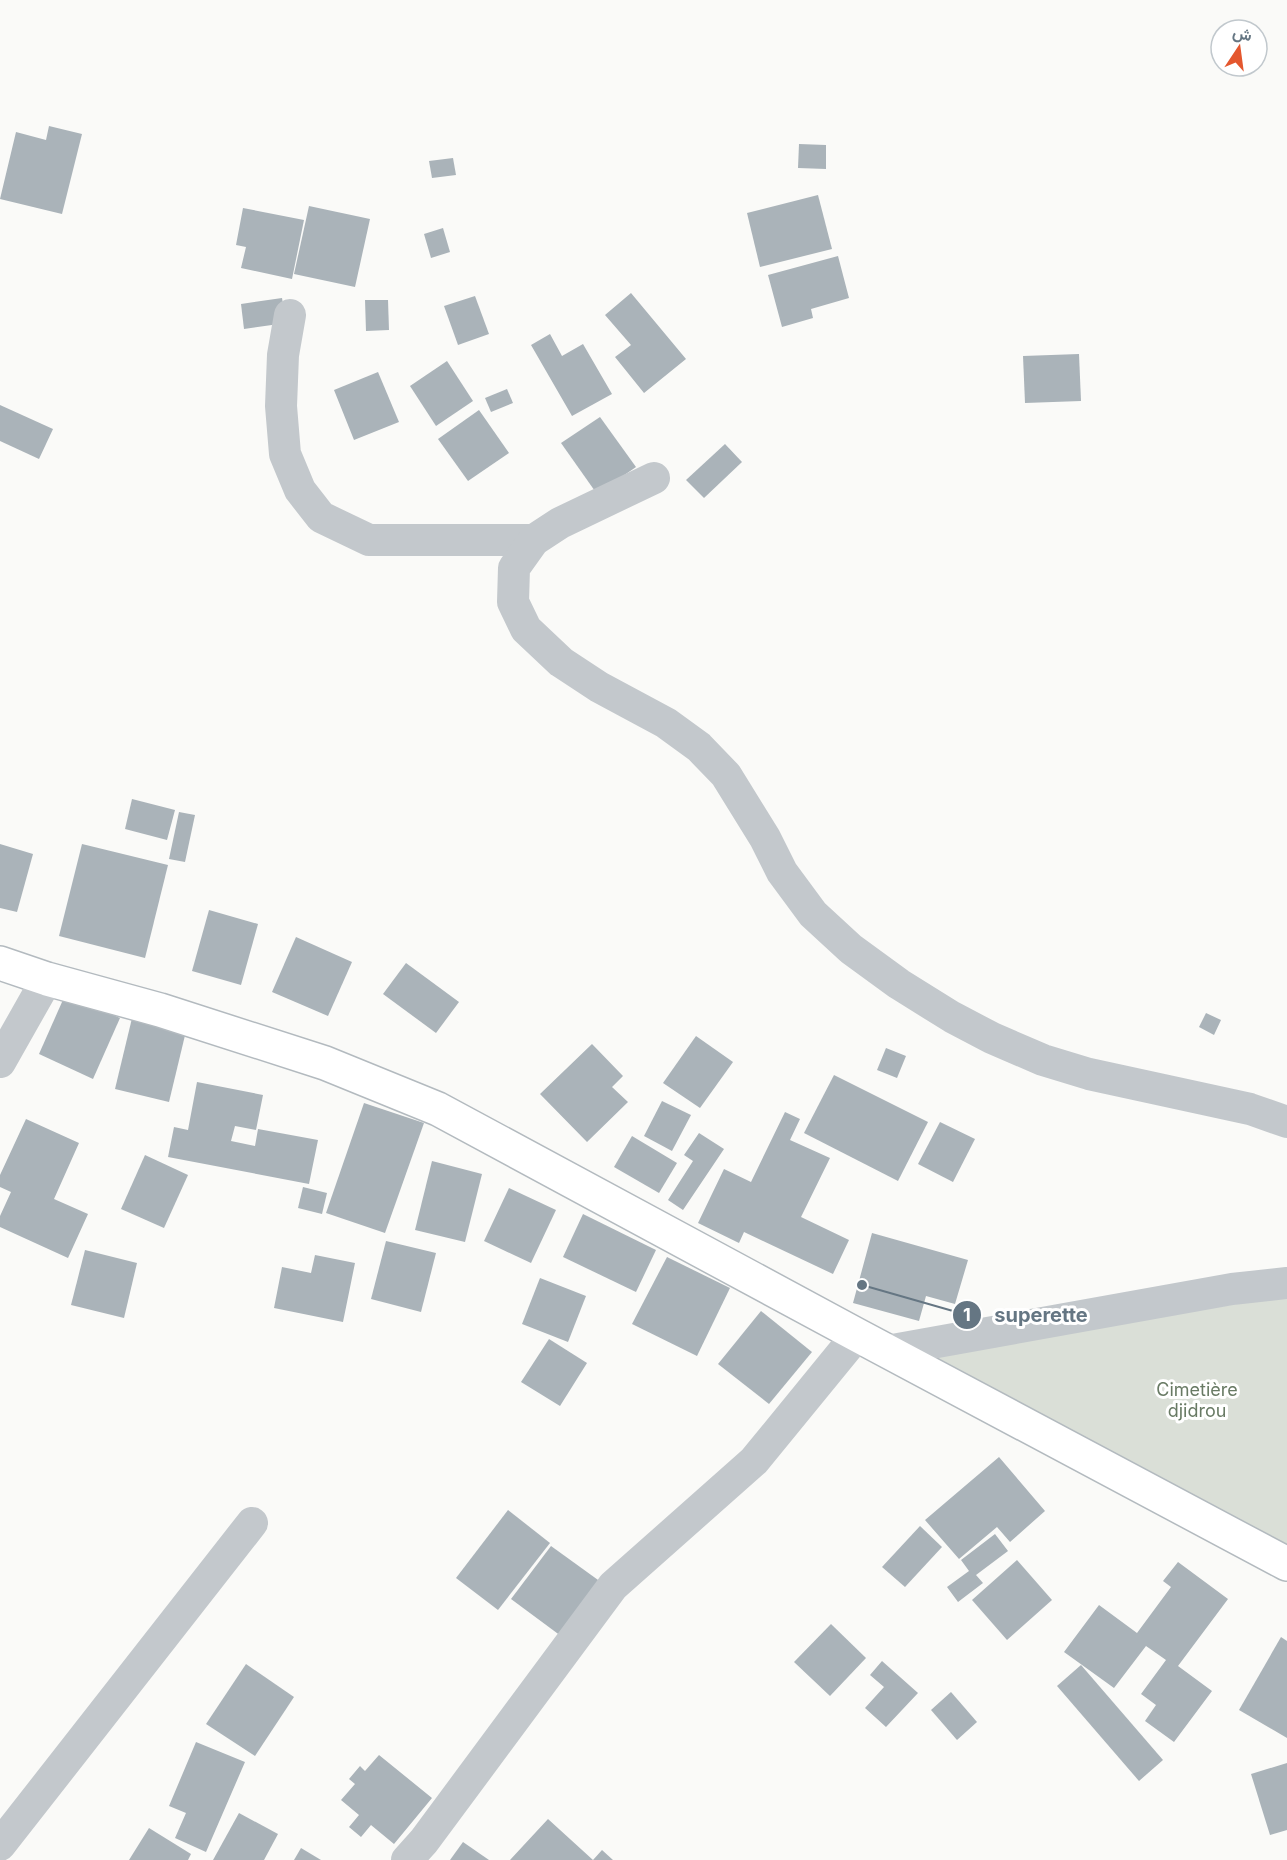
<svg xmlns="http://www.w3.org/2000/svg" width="1287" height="1860" viewBox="0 0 1287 1860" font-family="Inter,Vazirmatn,sans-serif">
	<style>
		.green { fill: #dadfd7 }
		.building { fill: #aab3b9 }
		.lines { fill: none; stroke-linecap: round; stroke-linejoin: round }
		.secondary-casing { stroke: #b3babf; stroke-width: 36 }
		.street { stroke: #c3c8cc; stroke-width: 32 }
		.secondary { stroke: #fff; stroke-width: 33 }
		.labels { text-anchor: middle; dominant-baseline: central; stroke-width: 6; stroke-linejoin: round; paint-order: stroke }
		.park-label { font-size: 18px; fill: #687a64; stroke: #fff }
		.leader { fill: none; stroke: #657683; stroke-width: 2 }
		.callout-dot { fill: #657683; stroke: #fff; stroke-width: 2 }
		.mark-label { font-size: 18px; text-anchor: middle; font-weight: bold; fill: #fff }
		.callout-label { font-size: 20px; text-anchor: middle; font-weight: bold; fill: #657683; stroke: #fff; stroke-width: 6; stroke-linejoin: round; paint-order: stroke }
	</style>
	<rect width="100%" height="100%" fill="#fafaf8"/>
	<!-- green -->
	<polygon class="green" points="1287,1296 1287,1544 915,1355"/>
	<!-- building -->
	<g class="building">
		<polygon points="49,126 82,134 62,214 0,199 16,132 46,140"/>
		<polygon points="799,144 826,145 826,169 798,168"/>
		<polygon points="453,158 456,175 432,178 429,161"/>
		<polygon points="818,195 832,249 760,267 747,213"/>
		<polygon points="309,206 370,219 355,287 294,274"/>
		<polygon points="243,208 304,220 292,279 241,268 246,247 236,245"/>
		<polygon points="443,228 450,252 431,258 424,234"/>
		<polygon points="838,256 849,298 811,309 813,318 782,327 768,275"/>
		<polygon points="631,293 686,359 644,393 615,357 631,345 605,315"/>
		<polygon points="475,296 489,334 458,345 444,306"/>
		<polygon points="282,298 286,323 244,329 241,304"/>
		<polygon points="365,300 388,300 389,330 366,331"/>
		<polygon points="550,334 562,356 583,344 612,394 572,416 531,345"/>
		<polygon points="1079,354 1081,401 1025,403 1023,356"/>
		<polygon points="447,361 473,401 436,426 410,386"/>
		<polygon points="378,372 399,422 354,440 334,390"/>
		<polygon points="507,389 513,403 491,412 485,398"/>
		<polygon points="0,405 53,429 39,459 0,441"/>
		<polygon points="479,410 509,453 468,481 438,439"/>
		<polygon points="600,417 636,467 597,494 561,443"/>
		<polygon points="725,444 742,462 704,498 686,480"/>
		<polygon points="132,799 175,810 167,840 125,829"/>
		<polygon points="179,812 195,815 185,862 169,859"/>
		<polygon points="0,844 33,854 17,912 0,908"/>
		<polygon points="82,844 168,865 145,958 59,936"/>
		<polygon points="209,910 258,924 241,985 192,971"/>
		<polygon points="296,937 352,962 328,1016 272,992"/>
		<polygon points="406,963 459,1002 436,1033 383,994"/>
		<polygon points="66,993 120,1018 93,1079 39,1054"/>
		<polygon points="1206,1013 1221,1020 1214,1035 1199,1027"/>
		<polygon points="133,1014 187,1027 169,1102 115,1089"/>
		<polygon points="696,1036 733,1062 700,1108 663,1083"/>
		<polygon points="592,1044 623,1076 612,1087 628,1102 587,1142 540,1094"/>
		<polygon points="886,1048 906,1056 897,1078 877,1070"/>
		<polygon points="834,1075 928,1122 898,1181 804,1133"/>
		<polygon points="197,1082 263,1095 256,1130 235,1126 231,1141 255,1146 258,1129 318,1140 309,1184 168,1157 174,1127 188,1130"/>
		<polygon points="662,1101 691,1115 672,1151 644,1136"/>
		<polygon points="364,1103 424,1123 385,1233 326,1213"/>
		<polygon points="785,1112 800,1119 790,1140 830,1158 801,1217 849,1240 833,1274 744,1232 739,1243 698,1223 724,1169 751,1182"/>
		<polygon points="26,1119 79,1143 54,1199 88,1214 68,1258 0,1227 0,1216 11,1192 0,1187 0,1175"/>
		<polygon points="940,1122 975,1139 953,1182 918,1164"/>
		<polygon points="699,1133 724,1149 683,1210 668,1200 693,1161 684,1155"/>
		<polygon points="632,1136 677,1163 659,1193 614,1167"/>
		<polygon points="145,1155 188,1175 164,1228 121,1209"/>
		<polygon points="432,1161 482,1174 465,1242 415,1230"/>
		<polygon points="303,1187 327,1193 322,1214 298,1208"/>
		<polygon points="509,1188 556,1210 531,1263 484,1241"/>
		<polygon points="583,1214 656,1250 636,1292 563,1257"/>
		<polygon points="872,1233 968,1260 955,1304 926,1296 919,1321 853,1303"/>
		<polygon points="386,1241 436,1253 421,1312 371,1299"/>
		<polygon points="85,1250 137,1263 124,1318 71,1305"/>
		<polygon points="315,1255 355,1263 343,1322 274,1308 282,1267 311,1273"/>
		<polygon points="667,1257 730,1288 697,1356 632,1324"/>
		<polygon points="540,1278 586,1296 568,1342 522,1324"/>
		<polygon points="761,1311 812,1352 769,1404 718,1364"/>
		<polygon points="549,1339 587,1363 560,1406 521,1382"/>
		<polygon points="999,1457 1045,1511 1010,1542 997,1527 959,1559 925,1520"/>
		<polygon points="508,1510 550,1543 498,1610 456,1578"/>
		<polygon points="920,1526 942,1547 905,1587 882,1567"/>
		<polygon points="995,1534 1008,1551 976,1575 983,1583 958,1602 947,1587 969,1571 961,1560"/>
		<polygon points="551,1546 605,1585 565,1639 511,1599"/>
		<polygon points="1017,1560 1052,1600 1007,1640 972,1600"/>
		<polygon points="1178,1562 1228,1599 1178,1666 1212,1691 1174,1742 1145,1721 1156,1705 1141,1694 1166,1660 1146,1646 1114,1688 1064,1652 1099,1605 1137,1633 1171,1587 1163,1581"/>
		<polygon points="831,1624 866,1658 830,1696 794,1662"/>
		<polygon points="1281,1637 1287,1641 1287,1738 1239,1710"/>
		<polygon points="882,1661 918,1693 886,1727 865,1708 884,1687 870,1675"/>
		<polygon points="246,1664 294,1697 255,1756 206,1724"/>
		<polygon points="1081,1665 1163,1760 1139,1781 1057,1686"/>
		<polygon points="951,1692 977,1722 957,1740 931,1710"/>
		<polygon points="196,1742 245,1762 206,1852 175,1838 186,1813 169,1806"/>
		<polygon points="379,1755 432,1798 394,1844 371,1825 361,1837 349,1827 359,1815 341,1800 355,1784 349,1779 360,1766 365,1771"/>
		<polygon points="1287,1763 1287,1830 1270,1835 1251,1774"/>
		<polygon points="239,1813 278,1834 264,1860 213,1860"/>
		<polygon points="548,1819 593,1860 602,1850 613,1860 510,1860"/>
		<polygon points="149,1828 191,1854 188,1860 129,1860"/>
		<polygon points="463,1842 489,1860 450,1860"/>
		<polygon points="301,1848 321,1860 294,1860"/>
	</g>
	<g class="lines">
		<!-- secondary casing -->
		<g class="secondary-casing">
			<polyline id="secondary" points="0,963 47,979 160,1010 325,1063 438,1109 857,1335 1287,1564"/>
		</g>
		<!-- street -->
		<g class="street">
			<polyline points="290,315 283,355 281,406 285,454 300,490 321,517 369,540 534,540"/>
			<polyline points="654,478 560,523 534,540 514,568 513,602 526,629 561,662 599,687 666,723 699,747 726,775 765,838 782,872 813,914 851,949 899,984 952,1017 992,1038 1043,1060 1089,1074 1250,1109 1287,1122"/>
			<polyline points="0,1062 47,979"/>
			<polyline points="887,1351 1232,1289 1287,1283"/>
			<polyline points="0,1845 252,1523"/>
			<polyline points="407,1860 424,1841 613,1586 754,1461 857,1335"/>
		</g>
		<!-- secondary -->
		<use href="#secondary" class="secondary"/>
	</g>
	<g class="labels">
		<!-- park labels -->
		<g class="park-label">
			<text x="1197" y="1389">Cimetière<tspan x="1197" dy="21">djidrou</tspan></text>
		</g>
	</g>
	<!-- callouts -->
	<path class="leader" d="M862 1285L967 1315"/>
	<g class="callout-dot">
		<circle cx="862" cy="1285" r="6"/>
		<circle cx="967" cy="1315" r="15"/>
	</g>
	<g class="mark-label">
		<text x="967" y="1321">1</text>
	</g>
	<g class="callout-label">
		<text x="1041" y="1322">superette</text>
	</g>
	<!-- north arrow -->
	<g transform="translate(1239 48) rotate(13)"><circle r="28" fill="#ffffff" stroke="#c1c8cd" stroke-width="1.5"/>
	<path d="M0-4.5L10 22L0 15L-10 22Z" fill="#e4572e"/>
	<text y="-9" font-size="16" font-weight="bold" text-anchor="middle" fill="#657683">ش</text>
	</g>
</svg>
